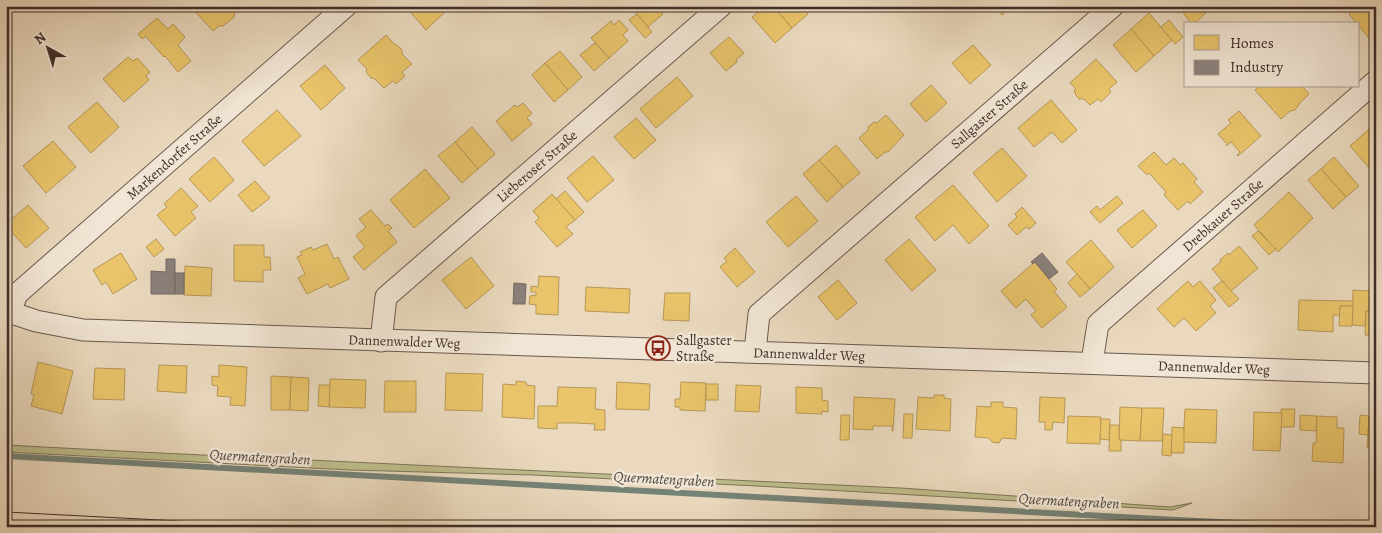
<svg xmlns="http://www.w3.org/2000/svg" width="1382" height="533" viewBox="0 0 1382 533" font-family="Alegreya,serif">
	<style>
		.green { fill: #bebd8c; stroke: #7e765a }
		.homes { fill: #e9c46a; stroke: #b69756 }
		.industry { fill: #8a817c; stroke: #736863 }
		.lines { fill: none; stroke-linecap: round; stroke-linejoin: round }
		.stream { stroke: #758377; stroke-width: 6 }
		.street-casing { stroke: #69594e; stroke-width: 23 }
		.street { stroke: #f1e6d5; stroke-width: 21 }
		.tram { stroke: #3e2e29; stroke-width: 1 }
		.labels { text-anchor: middle; dominant-baseline: central; stroke-width: 5; stroke-linejoin: round; paint-order: stroke }
		.street-label { font-size: 14px; fill: #3e2e29; stroke: #f1e6d5 }
		.poi-label { font-size: 14px; fill: #3e2e29; stroke: #f1e6d5; text-anchor: start }
		.water-label { font-size: 15px; font-style: italic; fill: #504a43; stroke: #f1e6d5 }
	</style>
	<rect width="100%" height="100%" fill="#ead9be"/>
	<filter id="stains"><feTurbulence type="fractalNoise" baseFrequency=".004" numOctaves="4"/><feColorMatrix values="0 0 0 0 .2 0 0 0 0 .09 0 0 0 0 .02 0 0 0 .5 -.17"/></filter>
	<radialGradient id="worn" r=".72"><stop offset=".6" stop-color="#630" stop-opacity="0"/><stop offset="1" stop-color="#630" stop-opacity=".3"/></radialGradient>
	<!-- green -->
	<polygon class="green" points="6,445 139,452 901,488 1170,507 1192,503 1173,510 757,486 532,475 349,470 6,452"/>
	<!-- homes -->
	<g class="homes">
		<polygon points="190,6 241,6 235,12 234,17 223,26 219,26 213,31"/>
		<polygon points="405,6 440,6 445,12 426,30"/>
		<polygon points="630,6 656,6 663,14 648,27"/>
		<polygon points="765,6 773,6 792,28 775,43 752,17"/>
		<polygon points="773,6 801,6 808,14 792,28"/>
		<polygon points="994,6 1012,6 1002,15"/>
		<polygon points="1172,6 1204,6 1208,11 1194,24 1192,24 1181,10 1178,13"/>
		<polygon points="1359,6 1376,6 1376,30 1368,37 1349,14"/>
		<polygon points="1149,13 1172,40 1154,56 1131,29"/>
		<polygon points="637,14 652,32 645,38 629,20"/>
		<polygon points="157,18 168,29 173,24 185,37 178,45 191,61 178,72 165,56 164,57 147,38 147,37 146,36 142,39 138,34"/>
		<polygon points="619,20 628,30 623,35 628,41 609,58 591,38 611,21 614,25"/>
		<polygon points="1169,20 1183,37 1175,44 1161,27"/>
		<polygon points="1131,29 1154,56 1136,72 1113,45"/>
		<polygon points="386,35 394,44 397,45 402,50 402,54 412,64 402,72 405,76 396,84 393,81 384,88 375,79 371,78 366,72 367,69 358,60"/>
		<polygon points="729,37 744,53 736,60 737,62 726,71 710,53"/>
		<polygon points="595,43 609,58 594,71 580,55"/>
		<polygon points="973,45 991,65 970,84 952,63"/>
		<polygon points="560,51 582,77 568,90 545,63"/>
		<polygon points="128,57 133,61 137,58 150,72 146,76 149,80 124,102 103,79"/>
		<polygon points="1096,59 1117,82 1109,89 1111,92 1101,102 1098,99 1090,105 1084,99 1079,99 1076,95 1074,90 1076,89 1070,83"/>
		<polygon points="545,63 568,90 554,102 532,75"/>
		<polygon points="325,65 345,88 321,110 300,86"/>
		<polygon points="677,77 693,96 656,128 640,109"/>
		<polygon points="931,85 947,103 926,122 910,104"/>
		<polygon points="1260,86 1302,86 1309,94 1300,103 1295,110 1290,111 1281,119 1255,90"/>
		<polygon points="1051,100 1077,130 1062,143 1052,132 1034,147 1018,128"/>
		<polygon points="97,102 119,127 91,153 68,127"/>
		<polygon points="523,103 532,113 527,118 532,124 512,141 496,121 515,105 517,107"/>
		<polygon points="277,110 301,136 264,166 242,141"/>
		<polygon points="1239,111 1261,136 1238,156 1237,155 1240,152 1231,142 1226,146 1227,144 1218,134 1231,123 1228,120"/>
		<polygon points="886,115 904,135 888,152 885,152 877,159 859,138 868,130 868,127 874,122 877,123"/>
		<polygon points="636,118 656,140 634,159 614,137"/>
		<polygon points="1376,123 1376,166 1371,170 1350,146"/>
		<polygon points="472,127 495,154 478,169 455,142"/>
		<polygon points="53,141 76,167 46,193 23,166"/>
		<polygon points="455,142 478,169 462,183 438,156"/>
		<polygon points="836,145 860,173 843,187 819,160"/>
		<polygon points="1002,148 1027,176 997,202 973,173"/>
		<polygon points="1154,152 1166,165 1174,158 1180,165 1183,163 1197,179 1194,182 1203,192 1190,204 1188,201 1178,210 1164,195 1166,192 1149,173 1147,175 1138,166"/>
		<polygon points="593,156 614,180 587,202 567,178"/>
		<polygon points="214,157 234,180 210,202 189,179"/>
		<polygon points="1334,157 1359,186 1346,197 1321,169"/>
		<polygon points="819,160 843,187 827,202 803,174"/>
		<polygon points="425,169 450,198 414,228 390,200"/>
		<polygon points="1321,169 1346,197 1333,209 1308,180"/>
		<polygon points="255,181 270,198 252,212 238,195"/>
		<polygon points="953,185 989,226 969,244 953,225 935,241 915,217"/>
		<polygon points="181,188 198,206 191,212 196,218 175,236 157,215 167,207 164,204"/>
		<polygon points="565,191 584,212 575,220 556,199"/>
		<polygon points="1289,192 1313,218 1278,252 1254,225"/>
		<polygon points="552,194 575,220 566,227 573,234 557,247 535,222 539,218 533,211"/>
		<polygon points="796,196 818,221 788,247 766,222"/>
		<polygon points="1117,196 1123,203 1100,223 1090,212 1097,206 1100,210"/>
		<polygon points="28,205 49,228 26,248 6,226 6,224"/>
		<polygon points="1022,207 1036,223 1029,229 1026,227 1017,235 1008,225 1017,217 1015,214"/>
		<polygon points="371,210 385,226 388,224 392,228 388,231 397,242 364,270 353,257 365,247 356,236 366,227 359,219"/>
		<polygon points="1143,210 1157,226 1132,248 1117,230"/>
		<polygon points="1258,231 1276,249 1269,255 1252,236"/>
		<polygon points="156,239 164,249 154,257 146,247"/>
		<polygon points="909,239 936,270 912,291 885,260"/>
		<polygon points="1091,240 1114,267 1090,289 1066,262"/>
		<polygon points="327,244 334,259 338,257 349,279 330,288 328,284 307,294 298,278 305,274 297,257 302,255 300,252 311,247 313,250"/>
		<polygon points="234,245 264,245 264,257 270,257 271,270 263,270 263,282 234,281"/>
		<polygon points="1239,246 1258,268 1231,291 1212,269 1221,262 1220,260 1228,253 1229,255"/>
		<polygon points="735,248 755,272 737,287 720,267 727,261 724,258"/>
		<polygon points="121,253 137,279 113,294 106,282 102,285 93,270"/>
		<polygon points="471,257 494,286 466,309 442,280"/>
		<polygon points="1035,262 1057,289 1054,291 1067,307 1042,328 1031,315 1036,311 1026,299 1016,308 1001,291"/>
		<polygon points="185,266 212,268 211,296 184,295"/>
		<polygon points="1077,274 1090,289 1080,297 1068,283"/>
		<polygon points="539,276 559,277 558,315 536,314 536,305 529,304 530,296 536,295 536,292 531,292 531,286 538,287"/>
		<polygon points="838,280 857,303 837,320 818,297"/>
		<polygon points="1188,281 1193,287 1200,281 1216,300 1210,306 1216,313 1196,331 1184,318 1174,327 1157,309"/>
		<polygon points="1222,281 1239,299 1229,307 1213,288"/>
		<polygon points="586,287 630,289 629,313 585,311"/>
		<polygon points="1353,290 1370,291 1369,311 1366,311 1365,326 1352,325"/>
		<polygon points="665,293 690,293 689,321 663,320"/>
		<polygon points="1299,300 1353,301 1353,306 1340,306 1340,315 1333,315 1333,332 1298,330"/>
		<polygon points="1340,306 1353,306 1352,326 1339,326"/>
		<polygon points="1366,311 1376,311 1376,335 1365,335"/>
		<polygon points="38,362 73,371 62,414 31,406 34,395 31,394"/>
		<polygon points="159,365 187,366 186,393 157,391"/>
		<polygon points="219,365 247,367 245,406 230,405 231,397 217,396 218,386 212,385 212,376 219,377"/>
		<polygon points="95,368 125,369 124,400 93,399"/>
		<polygon points="446,373 483,374 482,411 445,410"/>
		<polygon points="271,376 291,377 290,410 271,410"/>
		<polygon points="291,377 309,378 308,411 290,410"/>
		<polygon points="330,379 366,380 365,408 329,407"/>
		<polygon points="385,381 416,381 416,412 384,412"/>
		<polygon points="516,381 526,382 526,385 535,386 534,419 502,417 503,384 516,385"/>
		<polygon points="617,382 650,384 649,410 616,409"/>
		<polygon points="681,382 706,383 705,411 680,410 680,407 675,407 675,399 680,399"/>
		<rect x="706" y="384" width="12" height="16"/>
		<polygon points="319,385 330,385 329,407 318,406"/>
		<polygon points="736,385 761,386 759,412 735,411"/>
		<polygon points="558,387 596,388 595,409 605,410 605,430 594,430 595,424 576,423 557,423 557,429 538,428 538,406 557,406"/>
		<polygon points="796,387 822,388 822,400 828,401 828,412 822,411 822,414 796,413"/>
		<polygon points="934,395 944,395 944,398 951,399 950,431 916,429 918,397 934,398"/>
		<polygon points="854,397 895,399 893,431 892,431 892,426 873,426 873,430 853,429"/>
		<polygon points="1040,397 1065,398 1064,423 1053,422 1052,430 1045,430 1045,422 1039,422"/>
		<polygon points="991,402 1003,402 1003,407 1017,408 1016,439 1002,438 999,443 992,442 989,438 975,437 977,406 991,407"/>
		<polygon points="1120,407 1142,408 1140,441 1119,440"/>
		<polygon points="1142,408 1164,408 1162,441 1140,441"/>
		<polygon points="1185,409 1217,410 1216,443 1183,442"/>
		<polygon points="1281,409 1295,409 1294,427 1281,427"/>
		<polygon points="1254,412 1282,413 1280,451 1253,450"/>
		<polygon points="904,414 913,414 912,438 903,438"/>
		<polygon points="841,415 850,415 849,440 840,440"/>
		<polygon points="1300,415 1317,416 1316,431 1300,430"/>
		<polygon points="1360,415 1369,416 1368,435 1359,434"/>
		<polygon points="1068,416 1101,417 1100,444 1067,443"/>
		<polygon points="1317,416 1337,417 1337,428 1344,428 1343,463 1312,461 1313,443 1316,443"/>
		<polygon points="1369,416 1376,416 1376,448 1367,448"/>
		<polygon points="1101,419 1110,419 1109,440 1100,439"/>
		<polygon points="1110,425 1119,425 1119,440 1121,440 1121,451 1109,451"/>
		<polygon points="1172,427 1184,428 1184,453 1171,453"/>
		<polygon points="1163,434 1172,435 1171,456 1162,455"/>
	</g>
	<!-- industry -->
	<g class="industry">
		<polygon points="1042,253 1058,272 1049,279 1035,262 1033,264 1031,262"/>
		<polygon points="166,259 175,259 175,294 151,294 151,271 166,272"/>
		<rect x="175" y="273" width="9" height="21"/>
		<polygon points="514,283 526,284 525,304 513,304"/>
	</g>
	<g class="lines">
		<!-- stream -->
		<polyline class="stream" points="6,456 1177,520 1321,527"/>
		<!-- street casing -->
		<g class="street-casing">
			<g id="street">
				<path id="s1" d="M6 311 36 321 83 330C514 346 945 357 1376 373"/>
				<path id="s2" d="M10 312 17 294 346 6"/>
				<path id="s3" d="M381 341 386 297 721 6"/>
				<path id="s4" d="M755 351 759 314 1113 6"/>
				<path id="s5" d="M1092 362 1098 324 1376 81"/>
			</g>
		</g>
		<!-- street -->
		<use href="#street" class="street"/>
		<!-- tram -->
		<polyline class="tram" points="6,512 294,527"/>
	</g>
	<!-- icons -->
	<defs>
		<g id="bus-ring" transform="scale(1.25)"><circle r="9.5" fill="#f1e6d5" stroke="#8f2418" stroke-width="1.5"/><path d="M-5-6H5V4H4V6H2V4H-2V6H-4V4H-5ZM-3.5-4V0h7V-4ZM-3.5 1.2v1.5H-2V1.2ZM2 1.2v1.5H3.5V1.2Z" fill="#8f2418"/></g>
	</defs>
	<g fill-rule="evenodd">
		<use href="#bus-ring" x="658" y="348"/>
	</g>
	<g class="labels">
		<!-- street labels -->
		<g class="street-label">
			<text stroke="none"><textPath href="#s4" startOffset="342">Sallgaster Straße</textPath></text>
			<text stroke="none"><textPath href="#s2" startOffset="228">Markendorfer Straße</textPath></text>
			<text stroke="none"><textPath href="#s3" startOffset="244">Lieberoser Straße</textPath></text>
			<text stroke="none"><textPath href="#s5" startOffset="204">Drebkauer Straße</textPath></text>
			<text stroke="none"><textPath href="#s1" startOffset="401">Dannenwalder Weg</textPath></text>
			<text stroke="none"><textPath href="#s1" startOffset="806">Dannenwalder Weg</textPath></text>
			<text stroke="none"><textPath href="#s1" startOffset="1211">Dannenwalder Weg</textPath></text>
		</g>
		<!-- poi labels -->
		<g class="poi-label">
			<text x="676" y="340">Sallgaster<tspan x="676" dy="16">Straße</tspan></text>
		</g>
		<!-- water labels -->
		<g class="water-label">
			<text transform="translate(260 457) rotate(3)">Quermatengraben</text>
			<text transform="translate(664 479) rotate(3)">Quermatengraben</text>
			<text transform="translate(1069 501) rotate(3)">Quermatengraben</text>
		</g>
	</g>
	<!-- margin -->
	<rect width="1382" height="533" fill="none" stroke="#ead9be" stroke-width="25"/>
	<rect x="8" y="8" width="1367" height="518" fill="none" stroke="#3e2e29" stroke-width="2.5"/>
	<rect x="12" y="12" width="1357" height="508" fill="none" stroke="#3e2e29"/>
	<!-- legend -->
	<rect x="1184" y="22" width="175" height="65" fill="#f1e6d5" stroke="#a99c90"/>
	<rect x="1194" y="35" width="25" height="15" fill="#e9c46a" stroke="#a99c90"/>
	<text x="1230" y="48" font-size="15" fill="#3e2e29">Homes</text>
	<rect x="1194" y="60" width="25" height="15" fill="#8a817c" stroke="#a99c90"/>
	<text x="1230" y="72" font-size="15" fill="#3e2e29">Industry</text>
	<!-- north arrow -->
	<g transform="translate(48 48) rotate(321)" stroke="#f1e6d5" stroke-width="4" paint-order="stroke">
	<path d="M0-4L9 19L0 12L-9 19Z" fill="#3e2e29"/>
	<text y="-8" font-size="14" font-weight="bold" text-anchor="middle" fill="#3e2e29">N</text>
	</g>
	<rect width="100%" height="100%" filter="url(#stains)"/>
	<rect width="100%" height="100%" fill="url(#worn)"/>
</svg>
